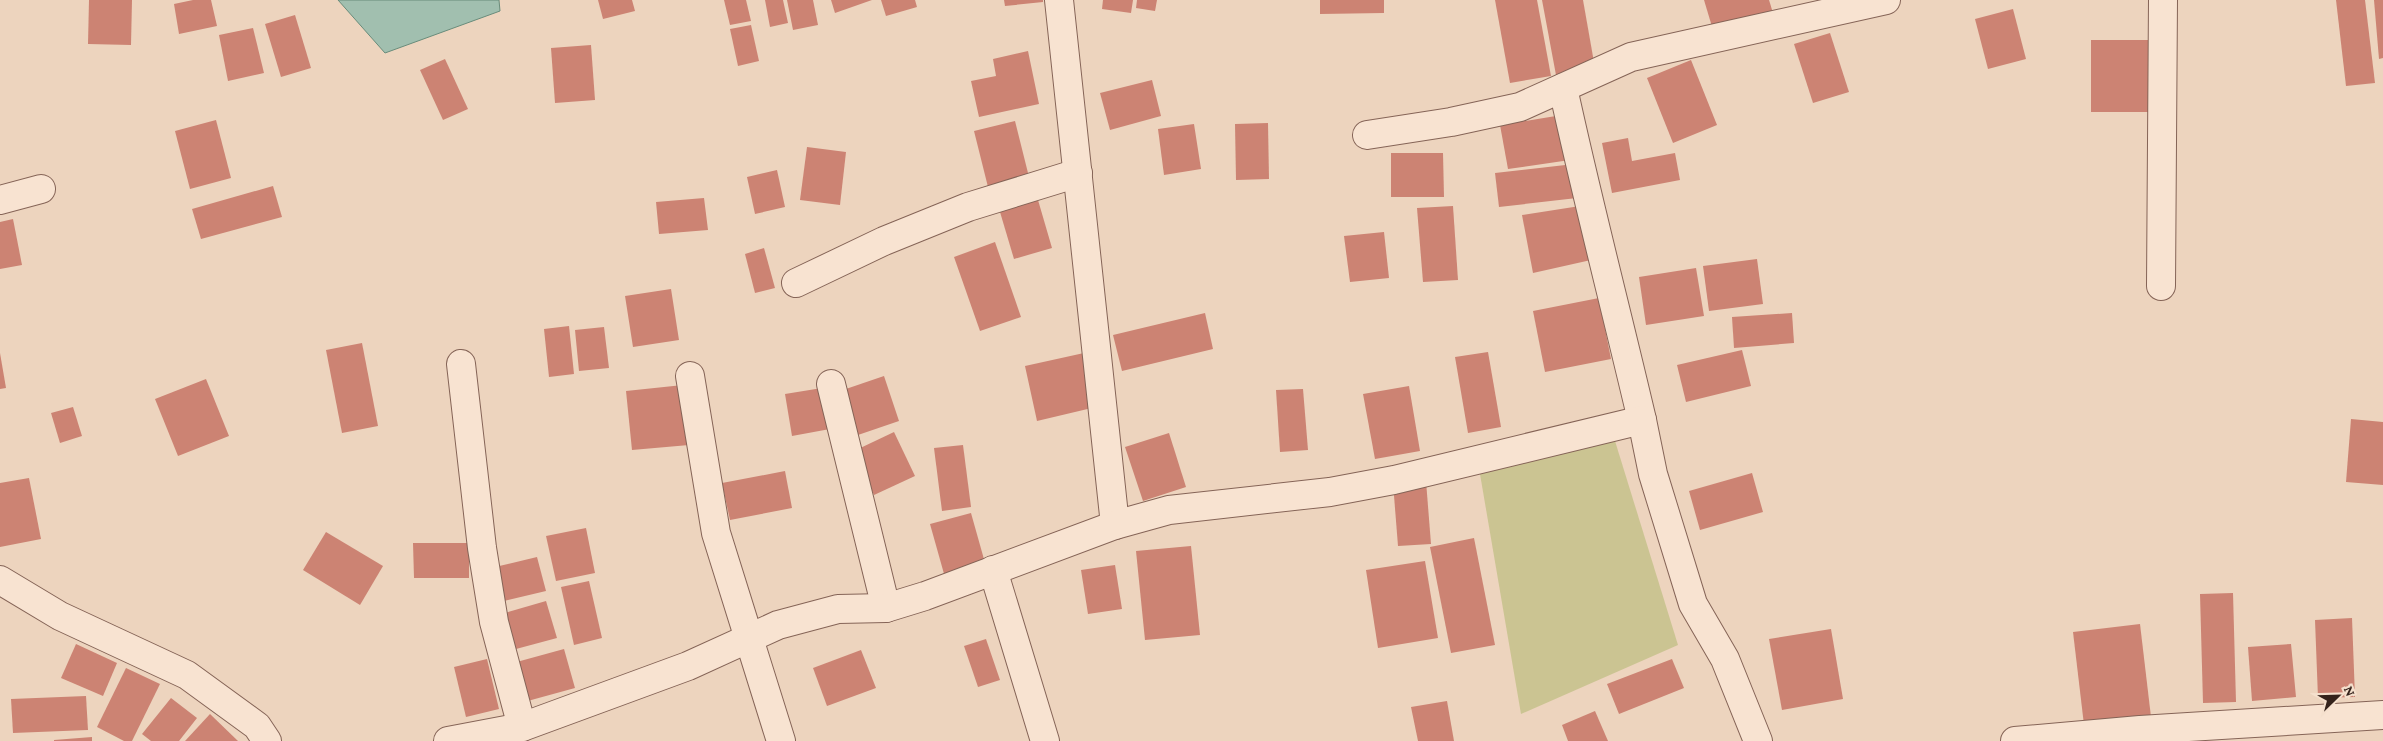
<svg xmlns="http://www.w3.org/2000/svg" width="2383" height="741" viewBox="0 0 2383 741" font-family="'Crimson Pro',serif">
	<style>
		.green { fill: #cbc492 }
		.water { fill: #a1bfaf; stroke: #698c7b }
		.building { fill: #cc8373 }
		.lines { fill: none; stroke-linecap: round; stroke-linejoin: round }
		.minor-casing { stroke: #856457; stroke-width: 30 }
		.minor { stroke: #f8e3d1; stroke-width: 28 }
	</style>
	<rect width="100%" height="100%" fill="#edd4be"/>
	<!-- green -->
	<polygon class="green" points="1615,441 1678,645 1521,714 1480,474"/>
	<!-- water -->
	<polygon class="water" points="338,0 499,0 500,11 385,53"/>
	<!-- building -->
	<g class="building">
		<polygon points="89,0 132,0 131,45 88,44"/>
		<polygon points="193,0 211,0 217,26 179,34 174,4"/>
		<polygon points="598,0 632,0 635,11 603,19"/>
		<polygon points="724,0 746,0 751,21 730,25"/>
		<polygon points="765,0 783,0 788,23 770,27"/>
		<polygon points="787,0 813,0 818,25 793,30"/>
		<polygon points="831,0 872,0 835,13"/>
		<polygon points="881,0 915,0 917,7 886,16"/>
		<polygon points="1004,0 1043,0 1043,2 1005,6"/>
		<polygon points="1103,0 1133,0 1131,13 1102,9"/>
		<polygon points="1137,0 1157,0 1155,11 1136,8"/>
		<polygon points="1320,0 1384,0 1384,13 1320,14"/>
		<polygon points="1495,0 1537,0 1551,76 1510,83"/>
		<polygon points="1542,0 1583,0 1595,68 1556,75"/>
		<polygon points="1704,0 1769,0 1773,13 1713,30"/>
		<polygon points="2336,0 2365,0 2375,83 2346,86"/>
		<polygon points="2374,0 2383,0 2383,58 2379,59"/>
		<polygon points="2013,9 2026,59 1988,69 1975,19"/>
		<polygon points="295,15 311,68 281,77 265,24"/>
		<polygon points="751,25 759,61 738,66 730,29"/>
		<polygon points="253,28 264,73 228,81 219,35"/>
		<polygon points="1830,33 1849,92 1813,103 1794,44"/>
		<rect x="2091" y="40" width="64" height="72"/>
		<polygon points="591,45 595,100 555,103 551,48"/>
		<polygon points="1028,51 1039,104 979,117 971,81 996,76 993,59"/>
		<polygon points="445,59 468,109 443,120 420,70"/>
		<polygon points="1691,60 1717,125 1673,143 1647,78"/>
		<polygon points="1152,80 1161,116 1110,130 1100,93"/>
		<polygon points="1562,115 1570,160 1508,169 1500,125"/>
		<polygon points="216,120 231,178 190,189 175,131"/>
		<polygon points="1015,121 1030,181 989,191 974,131"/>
		<polygon points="1268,123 1269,179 1236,180 1235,124"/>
		<polygon points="1194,124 1201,169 1164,175 1158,129"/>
		<polygon points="1628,138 1632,161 1675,153 1680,180 1612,193 1602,143"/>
		<polygon points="807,147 846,152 840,205 800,200"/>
		<polygon points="1391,153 1443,153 1444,197 1391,197"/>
		<polygon points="1574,164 1577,198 1499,207 1495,173"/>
		<polygon points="777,170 785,207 755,214 747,177"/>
		<polygon points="273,186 282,217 201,239 192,209"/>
		<polygon points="704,198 708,230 659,234 656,202"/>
		<polygon points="1038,200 1052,248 1014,259 1000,212"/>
		<polygon points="1453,206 1458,280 1423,282 1417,208"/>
		<polygon points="1580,206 1591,260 1533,273 1522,215"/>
		<polygon points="13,219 22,265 0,269 0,222"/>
		<polygon points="1384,232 1389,278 1350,282 1344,236"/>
		<polygon points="995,242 1021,317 980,331 954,257"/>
		<polygon points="764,248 775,288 755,293 745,254"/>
		<polygon points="1757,259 1763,304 1709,311 1703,266"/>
		<polygon points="1696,268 1704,316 1646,325 1639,277"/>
		<polygon points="671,289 679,340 633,347 625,296"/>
		<polygon points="1599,298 1611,359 1545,372 1533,311"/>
		<polygon points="1205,313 1213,349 1122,371 1113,335"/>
		<polygon points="1792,313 1794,343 1734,348 1732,317"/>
		<polygon points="569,326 574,374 549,377 544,329"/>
		<polygon points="604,327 609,368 579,371 575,330"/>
		<polygon points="362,343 378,426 342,433 326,350"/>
		<polygon points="1742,350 1751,386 1686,402 1677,365"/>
		<polygon points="1488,352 1501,427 1468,433 1455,357"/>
		<polygon points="0,353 6,388 0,389"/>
		<polygon points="1084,353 1096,407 1037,421 1025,366"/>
		<polygon points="884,376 899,421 855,436 840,391"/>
		<polygon points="206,379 229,436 178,456 155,399"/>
		<polygon points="683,385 689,445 632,450 626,391"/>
		<polygon points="1409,386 1420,451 1375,459 1363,394"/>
		<polygon points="822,388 830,429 792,436 785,394"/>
		<polygon points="1303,389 1308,450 1280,452 1276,390"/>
		<polygon points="73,407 82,436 60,443 51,413"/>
		<polygon points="2351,419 2383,422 2383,485 2346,482"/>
		<polygon points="894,432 915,476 874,495 854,451"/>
		<polygon points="1169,433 1186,487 1143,501 1125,447"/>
		<polygon points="963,445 971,507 942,511 934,448"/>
		<polygon points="785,471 792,508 730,520 722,483"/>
		<polygon points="1752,473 1763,512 1700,530 1689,491"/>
		<polygon points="29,478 41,539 0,547 0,483"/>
		<polygon points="1426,481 1431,544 1398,546 1393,483"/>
		<polygon points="971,513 987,570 946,581 930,524"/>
		<polygon points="586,528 595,573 556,581 546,536"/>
		<polygon points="326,532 383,566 360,605 303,570"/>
		<polygon points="1474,538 1495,645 1451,653 1430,547"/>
		<polygon points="413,543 469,543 469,578 414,578"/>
		<polygon points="1191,546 1200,635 1145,640 1136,551"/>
		<polygon points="537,557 546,591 504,601 495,567"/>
		<polygon points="1425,561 1438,638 1378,648 1366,570"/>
		<polygon points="1115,565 1122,609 1088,614 1081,570"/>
		<polygon points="589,581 602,638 574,645 561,587"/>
		<polygon points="2233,593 2236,702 2203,703 2200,594"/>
		<polygon points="546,601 557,638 516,649 505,613"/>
		<polygon points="2352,618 2355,697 2318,698 2315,620"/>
		<polygon points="2140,624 2151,717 2084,725 2073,632"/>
		<polygon points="1831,629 1843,699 1782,710 1769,639"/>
		<polygon points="986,639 1000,680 978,687 964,646"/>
		<polygon points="76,644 117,663 103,696 61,678"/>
		<polygon points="2291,644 2296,697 2252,701 2248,647"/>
		<polygon points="564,649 575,688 524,702 513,663"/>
		<polygon points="861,650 876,688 827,706 813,668"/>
		<polygon points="487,659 499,709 466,717 454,667"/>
		<polygon points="1672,659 1684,688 1619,714 1607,684"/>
		<polygon points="126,668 160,684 132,741 124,741 97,727"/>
		<polygon points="86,696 88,730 13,733 11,699"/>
		<polygon points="171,698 197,718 179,741 151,741 142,734"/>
		<polygon points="1447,701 1454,741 1418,741 1411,707"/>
		<polygon points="1595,711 1608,741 1568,741 1562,725"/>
		<polygon points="210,714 238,741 185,741"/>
		<polygon points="92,737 92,741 54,741 54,740"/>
	</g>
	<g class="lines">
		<!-- minor casing -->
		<g class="minor-casing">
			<g id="minor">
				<polyline points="1059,0 1115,525"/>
				<path d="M1563 88C1587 199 1616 309 1642 420"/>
				<polyline points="1367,135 1451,122 1520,107 1631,57 1886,0"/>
				<polyline points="0,200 41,189"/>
				<polyline points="796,283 884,241 968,207 1078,173"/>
				<polyline points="2161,286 2163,0"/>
				<polyline points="461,364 482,548 494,622 522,727"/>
				<polyline points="690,376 716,533 781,741"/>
				<polyline points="831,384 886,608"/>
				<polyline points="993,570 1045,741"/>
				<polyline points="0,580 60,616 187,675 257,726 267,741"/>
				<polyline points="448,741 522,727 688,666 778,625 838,609 886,608 925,596 1115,525 1169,510 1330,492 1394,480 1642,420 1653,474 1693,604 1725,659 1758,741"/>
				<polyline points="2015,741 2140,730 2383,715"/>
			</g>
		</g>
		<!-- minor -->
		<use href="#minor" class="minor"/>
	</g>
	<!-- north arrow -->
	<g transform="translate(2338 696) rotate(67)" stroke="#f5e0cd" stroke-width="4" paint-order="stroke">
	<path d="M0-4L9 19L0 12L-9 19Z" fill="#34221b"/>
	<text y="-8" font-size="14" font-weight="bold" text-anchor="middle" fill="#34221b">N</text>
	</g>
</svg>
